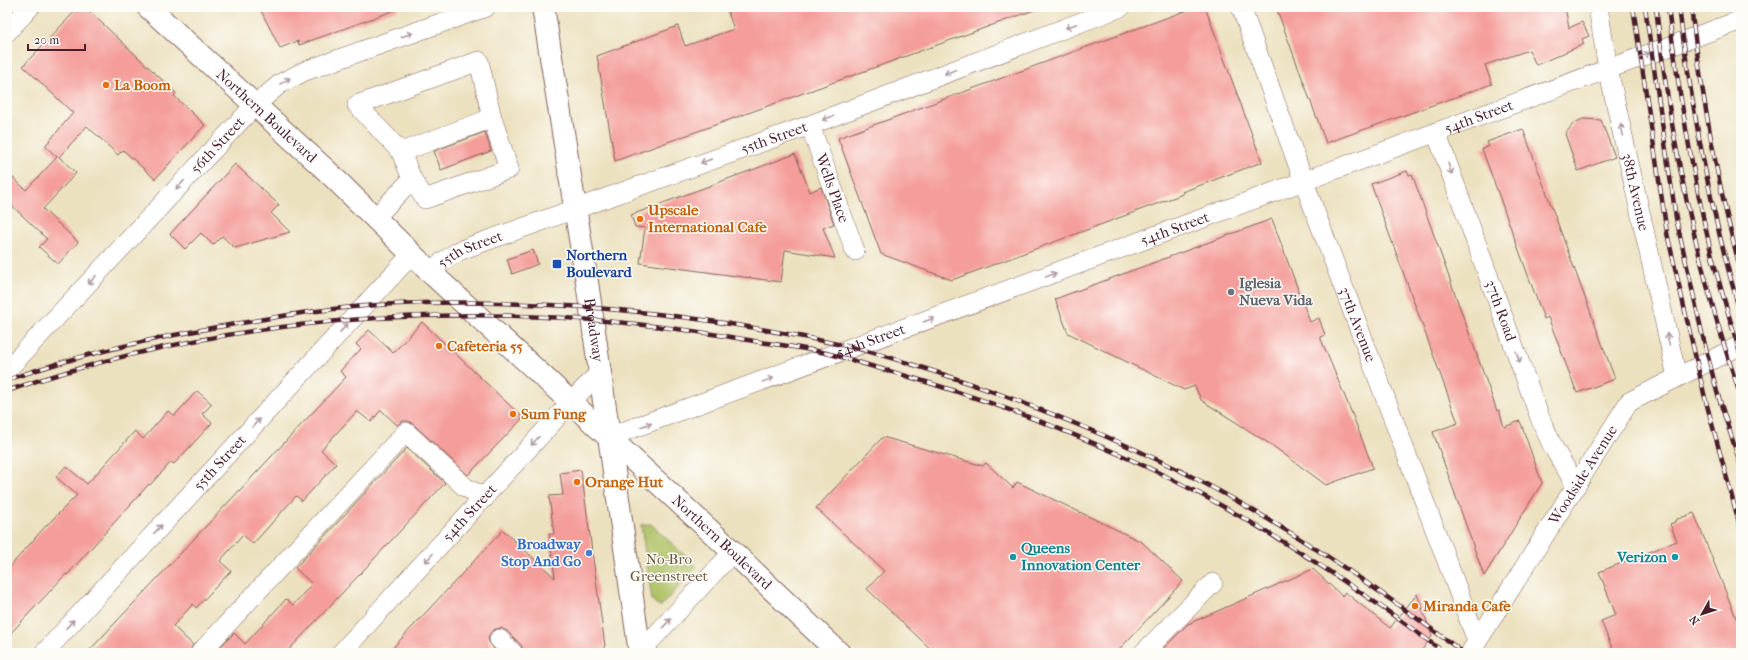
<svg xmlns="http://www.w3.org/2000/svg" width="1748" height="660" viewBox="0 0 1748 660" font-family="'IM FELL French Canon',serif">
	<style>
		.green { fill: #aec266; stroke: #7c7048 }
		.building { fill: #f49d9a }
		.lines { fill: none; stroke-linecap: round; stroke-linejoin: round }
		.minor-casing { stroke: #83635f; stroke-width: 20 }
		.major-casing { stroke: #83635f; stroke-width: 24 }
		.minor { stroke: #fff; stroke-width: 19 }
		.major { stroke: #fff; stroke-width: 22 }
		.rail-casing { stroke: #4a1f2b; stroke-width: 4.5 }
		.rail { stroke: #fdfcf7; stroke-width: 3; stroke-dasharray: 9; stroke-linecap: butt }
		.oneway { stroke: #ae9aa0 }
		.food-dot { fill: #e8710a; stroke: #fdfcf7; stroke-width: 1.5 }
		.transit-dot { fill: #1a4fb4; stroke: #fdfcf7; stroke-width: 1.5 }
		.worship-dot { fill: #6b7280; stroke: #fdfcf7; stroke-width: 1.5 }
		.shop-dot { fill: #3f7fe0; stroke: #fdfcf7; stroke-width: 1.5 }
		.culture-dot { fill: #0f9aa8; stroke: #fdfcf7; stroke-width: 1.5 }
		.labels { text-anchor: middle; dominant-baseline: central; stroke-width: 3; stroke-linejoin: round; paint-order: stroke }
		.food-label { font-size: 15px; font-weight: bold; fill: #c56008; stroke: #fdfcf7; text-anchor: start }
		.street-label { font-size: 15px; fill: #4a1f2b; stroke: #fdfcf7 }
		.transit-label { font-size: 15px; font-weight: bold; fill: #164399; stroke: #fdfcf7; text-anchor: start }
		.worship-label { font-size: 15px; font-weight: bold; fill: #5b616d; stroke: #fdfcf7; text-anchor: start }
		.shop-label { font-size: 15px; font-weight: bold; fill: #366cbe; stroke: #fdfcf7; text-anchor: end }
		.culture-label { font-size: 15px; font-weight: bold; fill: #0d838f; stroke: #fdfcf7; text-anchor: start }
		.park-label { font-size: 15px; fill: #6d5840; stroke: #fdfcf7 }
	</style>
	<rect width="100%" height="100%" fill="#fdfcf7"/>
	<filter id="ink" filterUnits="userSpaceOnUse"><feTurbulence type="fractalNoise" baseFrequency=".025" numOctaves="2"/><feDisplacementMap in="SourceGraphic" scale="8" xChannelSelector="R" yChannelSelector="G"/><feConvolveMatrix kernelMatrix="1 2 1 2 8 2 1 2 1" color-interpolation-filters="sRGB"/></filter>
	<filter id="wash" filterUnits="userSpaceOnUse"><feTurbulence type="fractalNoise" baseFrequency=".012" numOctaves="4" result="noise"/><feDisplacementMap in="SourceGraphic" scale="16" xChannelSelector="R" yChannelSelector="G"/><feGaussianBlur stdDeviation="0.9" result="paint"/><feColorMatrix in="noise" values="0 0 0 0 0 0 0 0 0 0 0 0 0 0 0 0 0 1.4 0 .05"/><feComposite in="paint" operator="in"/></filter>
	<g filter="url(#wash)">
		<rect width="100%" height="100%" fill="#ece1bf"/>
		<!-- green -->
		<polygon class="green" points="651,524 697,567 660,607 652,600 641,525"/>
		<g id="blocks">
			<!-- building -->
			<g class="building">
				<polygon points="79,7 85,7 176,93 174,96 205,125 155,179 123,150 118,155 87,126 59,157 76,173 43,209 78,242 58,264 39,247 47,239 7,201 7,172 26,190 57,157 45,146 73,113 23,66"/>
				<polygon points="259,7 398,7 398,9 299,45 298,41 280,48"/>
				<polygon points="726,7 1037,7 1037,9 615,161 597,56 678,26 685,46 734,29"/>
				<polygon points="1196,7 1205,7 1262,162 1182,192 1183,194 952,280 881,254 838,138"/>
				<polygon points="1276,7 1565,7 1569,28 1582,22 1589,36 1582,39 1584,44 1536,65 1529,50 1485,65 1492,84 1326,143"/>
				<polygon points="1583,119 1601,120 1615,157 1578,171 1565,134 1574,123"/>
				<polygon points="1523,129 1615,379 1577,393 1548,317 1544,319 1482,149 1489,146 1487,142"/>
				<polygon points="485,132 491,151 441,170 434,151"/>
				<polygon points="795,154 810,192 821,187 834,224 823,228 835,258 785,250 781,282 640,263 645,228 635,227 631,215"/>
				<polygon points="235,164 279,205 271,213 290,232 235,248 222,236 213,245 201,233 185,249 170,234"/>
				<polygon points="1407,171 1409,175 1412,174 1497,411 1499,410 1504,427 1520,421 1542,483 1484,576 1433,432 1458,423 1371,184"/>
				<polygon points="1272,219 1310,322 1319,318 1325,335 1320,337 1353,416 1373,468 1326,485 1273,446 1201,400 1195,386 1184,390 1068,333 1055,299"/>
				<polygon points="533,250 538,264 512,274 507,259"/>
				<polygon points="422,322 523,418 468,475 413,424 408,421 403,421 397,425 381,410 371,422 357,411 321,450 336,464 302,501 296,496 253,544 243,535 220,561 231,571 196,608 193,604 173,626 193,645 189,653 87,653 346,377 340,371 361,349 356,344 369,330 393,353"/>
				<polygon points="197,391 212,404 202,414 212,423 174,464 171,462 150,485 149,484 67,575 66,574 7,637 7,570 43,529 77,495 56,477 66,466 87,484 135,431 143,439 168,411 174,416"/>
				<polygon points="883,437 983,466 986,463 1013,488 1017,482 1142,542 1183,581 1116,653 935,653 867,589 884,571 816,508"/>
				<polygon points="407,448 445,483 286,653 226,653 220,647 234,633 245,644 286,599 293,605 312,584 295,568"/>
				<polygon points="581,470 605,646 599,653 524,653 521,645 507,631 501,628 496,629 492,631 488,637 489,642 497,653 388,653 503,530 555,578 549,534 554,534 549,496 563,495 560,473"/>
				<polygon points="1694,513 1741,630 1741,653 1614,653 1601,621 1616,615 1599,572 1677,541 1670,524 1675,522 1675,520"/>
				<polygon points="1313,569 1342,596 1345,592 1390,628 1417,594 1432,636 1420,653 1159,653 1188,624"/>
			</g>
		</g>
	</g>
	<g filter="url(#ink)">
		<use href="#blocks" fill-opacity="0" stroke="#83635f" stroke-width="1"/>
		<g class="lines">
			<!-- minor casing -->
			<g class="minor-casing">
				<g id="minor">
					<path id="s1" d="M1241 7 1311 201 1477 641"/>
					<path id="s2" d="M1598 7 1608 69 1677 377"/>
					<polyline points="7,32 30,7"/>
					<path id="s3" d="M810 125 855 251"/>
					<path id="s4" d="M1436 132 1540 418 1553 447 1575 484"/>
					<polyline points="412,179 425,199 509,169 492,118"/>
					<polyline points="375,218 412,179 401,152 357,105 479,61 492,118 401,152"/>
					<path id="s5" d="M429 271 459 251 469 247 810 125 1121 7"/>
					<path id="s6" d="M7 370 255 105 281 83 305 71 486 7"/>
					<path id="s7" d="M609 437 1741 20"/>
					<polyline points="499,639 513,653"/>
					<path id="s8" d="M44 653 412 254"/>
					<polyline points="200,653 406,432 465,487 485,498"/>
					<path id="s9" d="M341 653 571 402 599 373"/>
					<polyline points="639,653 733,552"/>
					<polyline points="1143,653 1213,583"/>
					<path id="s10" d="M1470 653 1629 402 1741 345"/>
				</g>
			</g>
			<!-- major casing -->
			<g class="major-casing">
				<g id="major">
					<path id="s11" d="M148 7 327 171 429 271 733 552 839 653"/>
					<path id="s12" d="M543 7 587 282 640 653"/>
				</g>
			</g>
			<!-- minor -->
			<use href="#minor" class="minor"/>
			<!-- major -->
			<use href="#major" class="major"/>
			<!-- rail casing -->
			<g class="rail-casing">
				<g id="rail">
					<polyline points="1633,7 1667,233 1705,398 1741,530"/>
					<polyline points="1645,7 1676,218 1702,333 1717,392 1741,466"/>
					<path d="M1656 7C1670 139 1698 272 1741 397"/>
					<path d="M1668 7C1678 89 1692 171 1711 252 1720 287 1731 322 1741 357"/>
					<path d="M1679 7C1692 111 1711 214 1741 315"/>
					<path d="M1691 7C1702 96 1717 185 1741 271"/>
					<path d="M7 380C83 353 161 336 241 323 266 319 292 314 317 311 394 301 473 301 550 305 648 310 746 324 842 345 880 353 917 366 954 378 1030 404 1105 434 1177 469 1279 520 1373 585 1464 653"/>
					<path d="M7 391C247 308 506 296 754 341 779 345 805 348 830 354 850 359 869 366 889 371 981 397 1067 429 1153 470 1257 520 1353 584 1445 653"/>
				</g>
			</g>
			<!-- rail -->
			<use href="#rail" class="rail"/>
		</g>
		<!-- one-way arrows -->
		<defs><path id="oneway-shaft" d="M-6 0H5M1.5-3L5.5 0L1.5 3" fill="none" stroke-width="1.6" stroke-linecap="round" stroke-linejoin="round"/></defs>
		<g class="oneway">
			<use href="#oneway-shaft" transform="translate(1071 26) rotate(159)"/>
			<use href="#oneway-shaft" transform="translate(407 35) rotate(-20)"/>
			<use href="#oneway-shaft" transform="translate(1644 55) rotate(-21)"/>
			<use href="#oneway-shaft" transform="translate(950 72) rotate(159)"/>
			<use href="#oneway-shaft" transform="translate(285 81) rotate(-31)"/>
			<use href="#oneway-shaft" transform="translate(828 118) rotate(159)"/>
			<use href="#oneway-shaft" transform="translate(1622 130) rotate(-103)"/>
			<use href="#oneway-shaft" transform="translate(706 161) rotate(160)"/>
			<use href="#oneway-shaft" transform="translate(1450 169) rotate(70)"/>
			<use href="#oneway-shaft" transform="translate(180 185) rotate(133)"/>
			<use href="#oneway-shaft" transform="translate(1051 275) rotate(-20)"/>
			<use href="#oneway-shaft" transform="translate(92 280) rotate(133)"/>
			<use href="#oneway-shaft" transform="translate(929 320) rotate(-20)"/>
			<use href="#oneway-shaft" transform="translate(344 328) rotate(-47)"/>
			<use href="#oneway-shaft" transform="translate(1668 339) rotate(-103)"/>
			<use href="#oneway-shaft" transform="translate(1518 357) rotate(70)"/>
			<use href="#oneway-shaft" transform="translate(768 380) rotate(-20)"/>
			<use href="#oneway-shaft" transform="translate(256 423) rotate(-47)"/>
			<use href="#oneway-shaft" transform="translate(646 425) rotate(-19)"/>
			<use href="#oneway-shaft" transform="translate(535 441) rotate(132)"/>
			<use href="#oneway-shaft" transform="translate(158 529) rotate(-47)"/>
			<use href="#oneway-shaft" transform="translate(429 558) rotate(133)"/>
			<use href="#oneway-shaft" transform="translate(667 623) rotate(-47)"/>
			<use href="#oneway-shaft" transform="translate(70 624) rotate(-47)"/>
		</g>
	</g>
	<!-- markers -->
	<g class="food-dot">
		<circle cx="106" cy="85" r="4"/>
		<circle cx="640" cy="219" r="4"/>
		<circle cx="439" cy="346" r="4"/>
		<circle cx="513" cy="414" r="4"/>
		<circle cx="577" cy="482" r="4"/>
		<circle cx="1415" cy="606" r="4"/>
	</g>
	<rect class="transit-dot" x="552" y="259" width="10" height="10" rx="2"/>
	<circle class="worship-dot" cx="1231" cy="292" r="4"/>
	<circle class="shop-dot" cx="589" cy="553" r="4"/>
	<g class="culture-dot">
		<circle cx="1013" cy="557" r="4"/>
		<circle cx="1675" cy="557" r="4"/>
	</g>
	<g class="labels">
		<!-- food labels -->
		<g class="food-label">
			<text x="114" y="85">La Boom</text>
			<text x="648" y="210">Upscale<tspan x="648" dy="17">International Cafe</tspan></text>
			<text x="447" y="346">Cafeteria 55</text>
			<text x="521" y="414">Sum Fung</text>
			<text x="585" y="482">Orange Hut</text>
			<text x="1423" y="606">Miranda Cafe</text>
		</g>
		<!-- street labels -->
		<g class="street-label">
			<text stroke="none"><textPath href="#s11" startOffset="161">Northern Boulevard</textPath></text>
			<text stroke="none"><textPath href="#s7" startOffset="927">54th Street</textPath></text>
			<text stroke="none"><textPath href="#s5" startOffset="371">55th Street</textPath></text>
			<text stroke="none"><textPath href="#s6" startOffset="308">56th Street</textPath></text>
			<text stroke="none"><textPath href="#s3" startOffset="67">Wells Place</textPath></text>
			<text stroke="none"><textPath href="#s2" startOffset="189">38th Avenue</textPath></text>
			<text stroke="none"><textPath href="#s7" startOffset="603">54th Street</textPath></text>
			<text stroke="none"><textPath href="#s5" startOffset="47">55th Street</textPath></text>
			<text stroke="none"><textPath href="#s4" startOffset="190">37th Road</textPath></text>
			<text stroke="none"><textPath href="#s1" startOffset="338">37th Avenue</textPath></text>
			<text stroke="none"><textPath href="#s12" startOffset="327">Broadway</textPath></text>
			<text stroke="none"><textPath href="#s7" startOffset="279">54th Street</textPath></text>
			<text stroke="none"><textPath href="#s8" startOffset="259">55th Street</textPath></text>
			<text stroke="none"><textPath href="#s10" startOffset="211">Woodside Avenue</textPath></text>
			<text stroke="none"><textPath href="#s9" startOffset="190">54th Street</textPath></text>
			<text stroke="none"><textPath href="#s11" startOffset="785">Northern Boulevard</textPath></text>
		</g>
		<!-- transit labels -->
		<g class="transit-label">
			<text x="566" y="255">Northern<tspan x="566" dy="17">Boulevard</tspan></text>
		</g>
		<!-- worship labels -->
		<g class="worship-label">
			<text x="1239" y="283">Iglesia<tspan x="1239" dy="17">Nueva Vida</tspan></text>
		</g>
		<!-- shop labels -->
		<g class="shop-label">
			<text x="581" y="544">Broadway<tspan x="581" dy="17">Stop And Go</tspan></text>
		</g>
		<!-- culture labels -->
		<g class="culture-label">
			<text x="1021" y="548">Queens<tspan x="1021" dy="17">Innovation Center</tspan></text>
			<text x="1667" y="557" text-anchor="end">Verizon</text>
		</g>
		<!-- park labels -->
		<g class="park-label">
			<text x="669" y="559">No-Bro<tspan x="669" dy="17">Greenstreet</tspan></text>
		</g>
	</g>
	<!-- margin -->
	<rect width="1748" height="660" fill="none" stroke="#fdfcf7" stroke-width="24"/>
	<!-- north arrow -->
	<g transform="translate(1702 614) rotate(231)" stroke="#fdfcf7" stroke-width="3" paint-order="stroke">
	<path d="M0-3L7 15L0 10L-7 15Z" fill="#4a1f2b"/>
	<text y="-6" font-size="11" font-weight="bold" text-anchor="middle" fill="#4a1f2b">N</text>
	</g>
	<!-- scale -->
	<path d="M28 44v6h57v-6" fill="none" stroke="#4a1f2b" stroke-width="2"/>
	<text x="34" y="44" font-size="12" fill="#4a1f2b" stroke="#fdfcf7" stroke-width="3" paint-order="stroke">20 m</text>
</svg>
